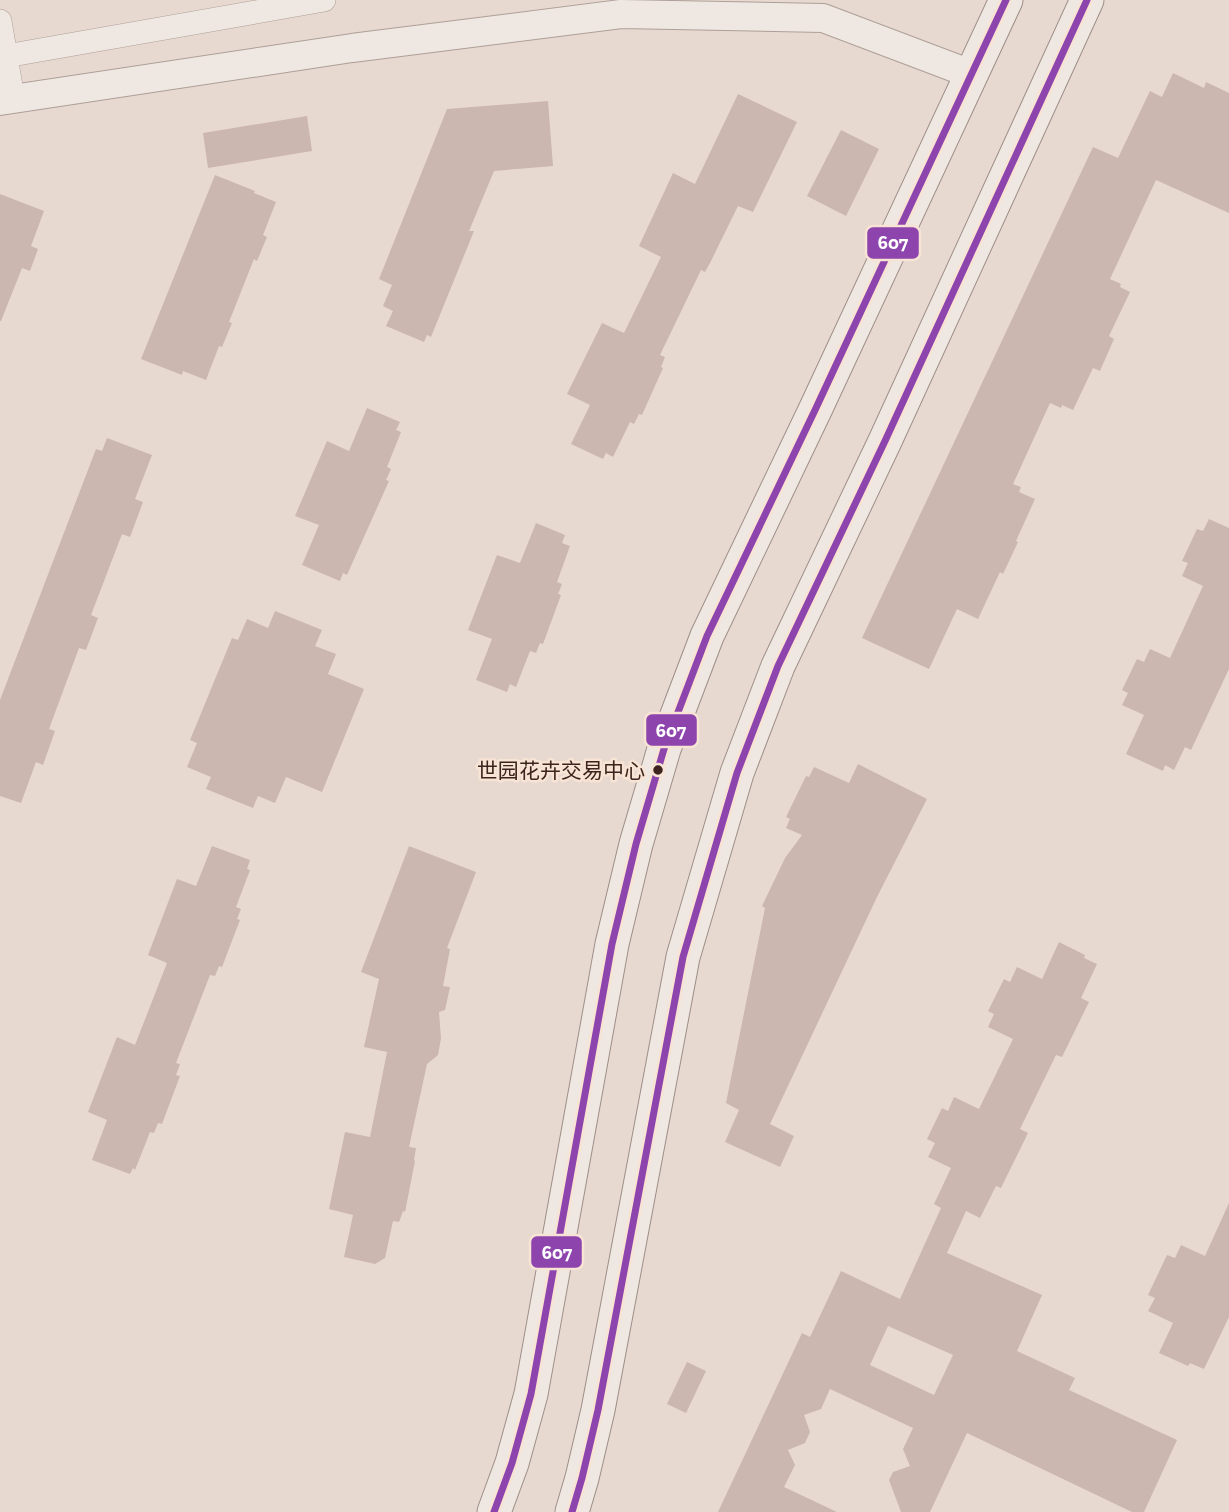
<svg xmlns="http://www.w3.org/2000/svg" width="1229" height="1512" viewBox="0 0 1229 1512" font-family="'Zilla Slab','Noto Sans SC',serif">
	<style>
		.building { fill: #ccb6b0; fill-rule: evenodd }
		.lines { fill: none; stroke-linecap: round; stroke-linejoin: round }
		.minor-casing { stroke: #ad9f98; stroke-width: 24 }
		.tertiary-casing { stroke: #ad9f98; stroke-width: 30 }
		.secondary-casing { stroke: #9d8e88; stroke-width: 35 }
		.minor { stroke: #efe7e1; stroke-width: 23 }
		.tertiary { stroke: #efe7e1; stroke-width: 28 }
		.secondary { stroke: #efe7e1; stroke-width: 33 }
		.bus-1-casing { stroke: #f8e4d5; stroke-width: 12 }
		.bus-1 { stroke: #8e44ad; stroke-width: 7 }
		.bus-dot { fill: #3d241e; stroke: #f8e4d5; stroke-width: 2.5 }
		.labels { text-anchor: middle; dominant-baseline: central; stroke-width: 5; stroke-linejoin: round; paint-order: stroke }
		.bus-label { font-size: 21px; fill: #3d241e; stroke: #f8e4d5; text-anchor: end }
		.line-badge { stroke: #f8e4d5; stroke-width: 2.5 }
		.badge-label { font-size: 19px; text-anchor: middle; font-weight: bold; fill: #fff }
	</style>
	<rect width="100%" height="100%" fill="#e8d9d0"/>
	<!-- building -->
	<g class="building">
		<polygon points="1173,73 1204,88 1206,82 1229,93 1229,213 1156,180 1110,279 1121,284 1120,287 1130,292 1109,336 1114,339 1100,371 1093,368 1073,410 1062,405 1061,408 1050,403 1013,484 1021,487 1019,492 1035,499 1016,541 1018,542 1003,574 1000,572 978,619 957,609 929,669 862,638 1093,147 1118,158 1150,91 1162,97"/>
		<polygon points="738,94 797,122 753,212 738,206 710,263 705,272 701,270 660,355 665,357 661,367 663,368 642,415 639,414 634,424 630,422 613,457 606,453 603,459 571,444 590,405 567,394 602,323 624,333 661,257 639,246 673,173 695,184"/>
		<polygon points="548,101 553,166 494,171 469,231 474,231 431,337 427,335 424,342 386,326 393,311 383,306 392,285 379,279 447,109"/>
		<polygon points="307,116 312,151 208,168 203,133"/>
		<polygon points="841,130 879,149 846,216 807,196"/>
		<polygon points="215,175 255,191 254,193 276,202 263,235 267,237 257,261 254,259 229,322 232,323 222,347 219,346 206,380 183,371 182,375 141,359"/>
		<polygon points="0,194 44,211 31,246 38,249 30,271 22,268 1,321 0,321"/>
		<polygon points="367,408 400,422 396,430 401,432 387,467 391,469 386,480 389,481 347,575 343,573 340,581 302,565 319,525 295,516 327,441 349,451"/>
		<polygon points="107,438 152,455 135,499 143,502 130,537 122,534 91,615 98,618 86,650 79,648 49,729 55,731 43,765 36,762 21,803 0,796 0,700 96,449 102,451"/>
		<polygon points="1209,519 1229,528 1229,669 1191,750 1185,747 1174,770 1165,765 1163,771 1126,754 1144,715 1122,705 1128,693 1122,690 1137,659 1144,662 1150,649 1170,658 1203,586 1182,576 1188,563 1182,561 1197,529 1203,531"/>
		<polygon points="536,523 565,535 562,543 570,546 557,582 562,584 558,594 561,595 543,644 540,643 536,653 530,651 516,687 510,684 507,692 476,680 492,639 468,630 497,555 520,563"/>
		<polygon points="275,611 322,630 315,646 336,654 328,674 364,689 322,792 286,777 275,803 258,796 253,808 206,789 211,777 187,767 197,743 190,740 232,638 238,640 247,619 268,628"/>
		<polygon points="858,764 927,799 877,897 770,1124 794,1136 780,1167 725,1142 739,1110 726,1103 765,908 762,906 785,858 802,835 786,828 790,819 786,817 806,776 809,777 814,767 849,783"/>
		<polygon points="212,846 250,860 247,869 250,870 236,907 241,909 237,919 240,920 222,967 219,966 215,976 210,975 176,1063 180,1064 176,1075 180,1076 162,1124 158,1123 154,1133 150,1132 135,1170 133,1168 130,1174 92,1160 107,1120 88,1112 117,1037 135,1045 167,963 148,955 177,879 196,886"/>
		<polygon points="409,846 476,872 447,948 450,949 443,986 450,987 445,1010 439,1012 441,1038 438,1055 427,1064 409,1147 416,1148 414,1160 415,1161 405,1212 403,1211 399,1222 393,1221 385,1258 375,1264 344,1257 353,1215 329,1209 345,1132 370,1137 387,1052 364,1047 379,979 361,972"/>
		<path d="M1059 942 1085 955 1084 958 1097 964 1081 998 1089 1002 1062 1057 1056 1055 1020 1129 1028 1133 1001 1188 996 1186 980 1218 966 1211 947 1253 1042 1295 1017 1351 1075 1378 1069 1390 1177 1440 1144 1512H1132L967 1433 930 1512H901L889 1480 893 1472 910 1466 903 1449 913 1428 830 1389 821 1409 804 1415 810 1432 805 1443 788 1450 795 1465 784 1487 837 1512H718L802 1333 810 1337 841 1271 900 1299 941 1208 934 1204 951 1168 928 1157 935 1143 927 1139 942 1108 948 1111 954 1097 979 1109 1013 1039 988 1027 994 1014 988 1011 1004 979 1010 982 1017 967 1042 979ZM888 1326 953 1355 934 1395 870 1365Z"/>
		<polygon points="1229,1203 1229,1317 1204,1369 1190,1363 1188,1366 1159,1353 1173,1323 1148,1311 1155,1298 1148,1295 1167,1255 1175,1258 1181,1245 1205,1256"/>
		<polygon points="687,1362 706,1371 686,1413 667,1404"/>
	</g>
	<g class="lines">
		<!-- minor casing -->
		<g class="minor-casing">
			<g id="minor">
				<polyline points="0,21 13,98"/>
				<polyline points="6,56 324,0"/>
			</g>
		</g>
		<!-- tertiary casing -->
		<g class="tertiary-casing">
			<polyline id="tertiary" points="0,101 352,48 621,14 823,18 971,74"/>
		</g>
		<!-- secondary casing -->
		<g class="secondary-casing">
			<g id="secondary">
				<polyline points="494,1512 512,1463 531,1394 612,944 636,844 664,749 707,636 816,408 1006,0"/>
				<polyline points="572,1512 582,1478 598,1410 683,957 737,773 778,666 885,441 1087,0"/>
			</g>
		</g>
		<!-- minor -->
		<use href="#minor" class="minor"/>
		<!-- tertiary -->
		<use href="#tertiary" class="tertiary"/>
		<!-- secondary -->
		<use href="#secondary" class="secondary"/>
		<!-- bus-1 casing -->
		<g class="bus-1-casing">
			<g id="bus-1">
				<polyline points="494,1512 512,1463 531,1394 612,944 636,844 664,749 707,636 816,408 1006,0"/>
				<polyline points="572,1512 582,1478 598,1410 683,957 737,773 778,666 885,441 1087,0"/>
			</g>
		</g>
		<!-- bus-1 -->
		<use href="#bus-1" class="bus-1"/>
	</g>
	<!-- markers -->
	<circle class="bus-dot" cx="658" cy="770" r="6"/>
	<g class="labels">
		<!-- bus labels -->
		<g class="bus-label">
			<text x="645" y="770">世园花卉交易中心</text>
		</g>
	</g>
	<g class="line-badge">
		<rect x="866" y="226" width="54" height="34" rx="7" fill="#8e44ad"/>
		<rect x="645" y="713" width="53" height="34" rx="7" fill="#8e44ad"/>
		<rect x="530" y="1235" width="53" height="34" rx="7" fill="#8e44ad"/>
	</g>
	<g class="badge-label">
		<text x="893" y="249">607</text>
		<text x="671" y="737">607</text>
		<text x="557" y="1259">607</text>
	</g>
</svg>
